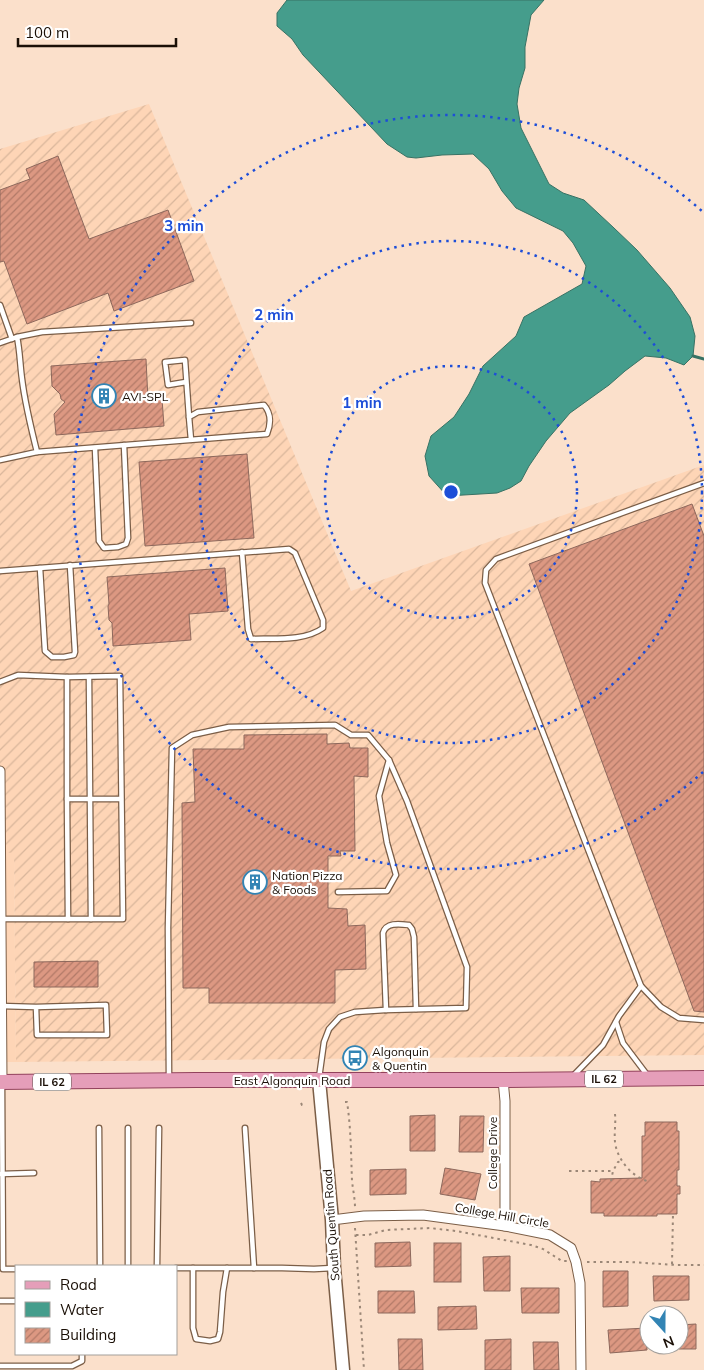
<svg xmlns="http://www.w3.org/2000/svg" width="704" height="1370" viewBox="0 0 704 1370" font-family="Mulish,sans-serif">
	<style>
		.built { fill: #fed5b6 }
		.industrial { fill: url(#industrial-furrows) }
		.water { fill: #459d8c; stroke: #387264 }
		.lines { fill: none; stroke-linecap: round; stroke-linejoin: round }
		.stream { stroke: #387264; stroke-width: 3 }
		.building { fill: url(#building-hatch); stroke: #8d685c }
		.service-casing { stroke: #7b5e47; stroke-width: 7 }
		.minor-casing { stroke: #7b5e47; stroke-width: 11 }
		.secondary-casing { stroke: #7b5e47; stroke-width: 15 }
		.primary-casing { stroke: #92425c; stroke-width: 16 }
		.path { stroke: #9b8777; stroke-width: 2; stroke-dasharray: 2.5 4; stroke-linecap: butt }
		.service { stroke: #fff; stroke-width: 4.5 }
		.minor { stroke: #fff; stroke-width: 9 }
		.secondary { stroke: #fff; stroke-width: 12 }
		.primary { stroke: #e59eb9; stroke-width: 14 }
		.ring { fill: none; stroke: #1d4ed8; stroke-width: 2.5; stroke-dasharray: 2.5 5 }
		.labels { text-anchor: middle; dominant-baseline: central; stroke-width: 4.5; stroke-linejoin: round; paint-order: stroke }
		.shield { fill: #fff; stroke: #5f5751; stroke-width: 1 }
		.shield-label { font-size: 11px; font-weight: bold; fill: #1a0f06 }
		.poi-label { font-size: 12px; fill: #1a0f06; stroke: #fff; text-anchor: start }
		.street-label { font-size: 12px; fill: #1a0f06; stroke: #fff }
		.centre { fill: #1d4ed8; stroke: #fff; stroke-width: 2.5 }
		.ring-label { font-size: 15px; text-anchor: middle; font-weight: bold; fill: #1d4ed8; stroke: #fff; stroke-width: 4.5; stroke-linejoin: round; paint-order: stroke }
	</style>
	<defs>
		<pattern id="industrial-furrows" width="10" height="10" patternUnits="userSpaceOnUse" patternTransform="scale(1.25)"><rect width="10" height="10" fill="#fed5b6"/><path d="M-1 1l2-2M0 10L10 0M9 11l2-2" fill="none" stroke="#d9b69b"/></pattern>
		<pattern id="building-hatch" width="6" height="6" patternUnits="userSpaceOnUse" patternTransform="scale(1.25)"><rect width="6" height="6" fill="#dc9882"/><path d="M-1 1l2-2M0 6l6-6M5 7l2-2" fill="none" stroke="#b27a68"/></pattern>
	</defs>
	<rect width="100%" height="100%" fill="#fbe0cb"/>
	<!-- built -->
	<polygon class="built" points="0,852 14,852 16,1062 0,1062"/>
	<!-- industrial -->
	<polygon class="industrial" points="149,104 351,591 704,465 704,1055 16,1062 14,853 0,852 0,149"/>
	<!-- water -->
	<polygon class="water" points="287,0 544,0 531,15 525,47 525,68 519,88 517,104 521,128 549,184 563,193 584,200 614,228 637,250 670,288 690,317 695,336 693,356 684,365 666,358 645,356 625,371 609,385 570,413 546,441 529,466 521,481 510,488 497,493 447,496 429,476 425,456 431,436 454,417 469,394 483,366 516,336 524,317 582,284 586,266 573,243 563,231 516,208 502,191 489,169 473,154 442,155 416,158 407,157 387,144 303,55 292,39 277,26 277,13"/>
	<g class="lines">
		<!-- stream -->
		<polyline class="stream" points="693,356 704,359"/>
	</g>
	<!-- building -->
	<g class="building">
		<polygon points="58,156 89,239 168,210 194,281 114,311 108,293 27,324 4,261 0,262 0,190 30,179 26,169"/>
		<polygon points="146,359 148,400 162,399 164,426 56,435 54,414 65,402 61,399 60,394 52,386 51,366"/>
		<polygon points="247,454 254,538 145,546 139,462"/>
		<polygon points="692,504 704,536 704,1012 694,1011 529,564"/>
		<polygon points="225,568 228,611 189,614 191,640 113,646 112,623 109,620 108,606 109,604 107,577"/>
		<polygon points="327,734 327,744 349,743 350,748 368,748 368,777 354,776 355,851 340,851 341,856 328,856 328,908 347,909 348,926 365,925 366,969 335,970 335,1003 209,1003 209,988 183,988 182,803 195,802 193,749 244,749 244,735"/>
		<polygon points="98,961 98,987 34,987 34,962"/>
		<polygon points="435,1115 435,1151 410,1151 410,1116"/>
		<polygon points="460,1116 484,1116 483,1152 459,1152"/>
		<polygon points="645,1122 677,1122 677,1131 679,1131 679,1170 677,1170 677,1186 680,1186 680,1194 677,1194 677,1214 657,1214 657,1216 604,1216 604,1213 591,1213 591,1181 600,1182 600,1179 642,1178 642,1136 645,1136"/>
		<polygon points="445,1168 481,1174 475,1200 440,1194"/>
		<polygon points="406,1169 406,1194 370,1195 370,1170"/>
		<polygon points="410,1242 411,1266 375,1267 375,1243"/>
		<rect x="434" y="1243" width="27" height="39"/>
		<polygon points="510,1256 510,1291 484,1291 483,1257"/>
		<polygon points="603,1271 628,1271 628,1306 603,1307"/>
		<polygon points="653,1276 689,1276 689,1300 654,1301"/>
		<polygon points="521,1288 559,1288 559,1313 522,1313"/>
		<polygon points="378,1291 414,1291 415,1313 378,1313"/>
		<polygon points="476,1306 477,1329 438,1330 438,1307"/>
		<polygon points="696,1324 696,1349 679,1349 679,1325"/>
		<polygon points="647,1328 647,1350 610,1353 608,1330"/>
		<polygon points="398,1339 422,1339 423,1370 399,1370"/>
		<polygon points="511,1339 511,1370 485,1370 485,1340"/>
		<polygon points="533,1342 558,1342 559,1370 534,1370"/>
	</g>
	<g class="lines">
		<!-- service casing -->
		<g class="service-casing">
			<g id="service">
				<polyline points="0,305 12,339"/>
				<polyline points="17,337 42,332 191,323"/>
				<path d="M0 343 17 337C20 351 20 365 22 379 25 404 31 428 37 452L0 460"/>
				<polyline points="186,382 168,385 165,362 185,360 189,417"/>
				<polyline points="95,448 99,541 104,548 118,547 126,544 128,538 124,445"/>
				<path d="M37 452 267 434C271 424 271 413 264 405L198 412 189 417 191 440"/>
				<polyline points="704,483 496,559 486,570 485,583 641,986 661,1007 679,1018 704,1020"/>
				<polyline points="40,568 45,651 52,657 64,657 74,655 75,652 70,565"/>
				<path d="M0 571 289 549 295 553 323 620V628C303 642 274 638 251 639L248 629 242 552"/>
				<polyline points="67,677 67,799 121,799"/>
				<polyline points="89,677 91,919"/>
				<polyline points="0,682 18,675 67,677 120,676 123,919 1,919"/>
				<polyline points="67,799 68,919"/>
				<polyline points="338,892 387,891 396,875 387,843 379,796 389,760"/>
				<polyline points="1,1006 36,1007 37,1035 107,1035 106,1005 36,1007"/>
				<path d="M386 1010 383 933C386 922 400 924 409 925L412 929 414 937 416 1009"/>
				<polyline points="616,1022 623,1043 648,1076"/>
				<polyline points="573,1076 603,1045 619,1016 641,986"/>
				<polyline points="169,1079 168,928 172,748 192,735 229,727 335,725 351,735 368,735 389,760 407,801 467,967 466,1008 385,1010 355,1012 340,1017 329,1029 324,1042 319,1078"/>
				<polyline points="2,1083 3,1269 16,1269"/>
				<polyline points="99,1128 100,1266"/>
				<polyline points="245,1128 254,1268"/>
				<polyline points="1,1174 34,1173"/>
				<polyline points="128,1266 128,1128"/>
				<polyline points="157,1266 159,1128"/>
				<polyline points="176,1268 282,1268 314,1269 333,1268"/>
				<polyline points="193,1268 193,1328 196,1339 210,1341 218,1339 220,1332 223,1292 227,1268"/>
				<polyline points="0,1301 16,1301"/>
				<polyline points="0,1366 72,1366 82,1361 82,1354"/>
			</g>
		</g>
		<!-- minor casing -->
		<g class="minor-casing">
			<g id="minor">
				<polyline points="0,771 2,1082"/>
				<polyline points="503,1080 505,1101 505,1226"/>
				<polyline points="332,1220 364,1216 423,1215 505,1226 550,1235 571,1248 576,1262 580,1283 581,1370"/>
			</g>
		</g>
		<!-- secondary casing -->
		<g class="secondary-casing">
			<polyline id="secondary" points="319,1080 332,1220 334,1268 343,1370"/>
		</g>
		<!-- primary casing -->
		<g class="primary-casing">
			<polyline id="primary" points="0,1082 196,1080 503,1080 704,1078"/>
		</g>
		<!-- path -->
		<g class="path">
			<path d="M345 1102H347C351 1128 351 1154 352 1181 353 1190 355 1199 355 1208"/>
			<polyline points="301,1103 302,1105 304,1105"/>
			<path d="M615 1114C616 1123 614 1133 615 1142 617 1159 631 1176 647 1181"/>
			<polyline points="569,1171 613,1171"/>
			<polyline points="611,1181 613,1171 618,1162 622,1161"/>
			<polyline points="355,1228 364,1370"/>
			<polyline points="356,1235 368,1235 386,1230 430,1228 456,1231 531,1245 543,1249 562,1261 567,1261"/>
			<polyline points="587,1262 630,1262 676,1265 704,1265"/>
			<polyline points="672,1264 673,1214"/>
		</g>
		<!-- service -->
		<use href="#service" class="service"/>
		<!-- minor -->
		<use href="#minor" class="minor"/>
		<!-- secondary -->
		<use href="#secondary" class="secondary"/>
		<!-- primary -->
		<use href="#primary" class="primary"/>
	</g>
	<!-- distance rings -->
	<g class="ring">
		<circle cx="451" cy="492" r="126"/>
		<circle cx="451" cy="492" r="251"/>
		<path d="M703 772A377 377 0 1 1 703 212"/>
	</g>
	<!-- icons -->
	<defs>
		<g id="building-ring" transform="scale(1.25)"><circle r="9.5" fill="#fff" stroke="#3284b4" stroke-width="1.5"/><path d="M-4-6H4V6H1V3H-1V6H-4ZM-2.5-4.3h1.7v1.8h-1.7ZM.8-4.3h1.7v1.8H.8ZM-2.5-1h1.7V.8h-1.7ZM.8-1h1.7V.8H.8Z" fill="#3284b4"/></g>
		<g id="bus-ring" transform="scale(1.25)"><circle r="9.5" fill="#fff" stroke="#3284b4" stroke-width="1.5"/><path d="M-5-6H5V4H4V6H2V4H-2V6H-4V4H-5ZM-3.5-4V0h7V-4ZM-3.5 1.2v1.5H-2V1.2ZM2 1.2v1.5H3.5V1.2Z" fill="#3284b4"/></g>
	</defs>
	<g fill-rule="evenodd">
		<use href="#building-ring" x="104" y="396"/>
		<use href="#building-ring" x="255" y="882"/>
		<use href="#bus-ring" x="355" y="1058"/>
	</g>
	<g class="labels">
		<!-- shield labels -->
		<g class="shield">
			<rect x="585" y="1070.5" width="38" height="17" rx="4"/>
			<rect x="33" y="1073.5" width="38" height="17" rx="4"/>
		</g>
		<g class="shield-label">
			<text x="604" y="1079">IL 62</text>
			<text x="52" y="1082">IL 62</text>
		</g>
		<!-- poi labels -->
		<g class="poi-label">
			<text x="122" y="396">AVI-SPL</text>
			<text x="272" y="875">Nation Pizza<tspan x="272" dy="14">&amp; Foods</tspan></text>
			<text x="372" y="1051">Algonquin<tspan x="372" dy="14">&amp; Quentin</tspan></text>
		</g>
		<!-- street labels -->
		<g class="street-label">
			<text x="292" y="1080">East Algonquin Road</text>
			<text transform="translate(492 1153) rotate(-90)">College Drive</text>
			<text transform="translate(502 1215) rotate(10)">College Hill Circle</text>
			<text transform="translate(331 1225) rotate(-94)">South Quentin Road</text>
		</g>
	</g>
	<circle cx="451" cy="492" r="8" class="centre"/>
	<g class="ring-label">
		<text x="184" y="231">3 min</text>
		<text x="274" y="320">2 min</text>
		<text x="362" y="408">1 min</text>
	</g>
	<!-- legend -->
	<rect x="15" y="1265" width="162" height="90" fill="#ffffff" stroke="#a39f9b"/>
	<rect x="25" y="1281" width="25" height="8" fill="#e59eb9" stroke="#a39f9b"/>
	<text x="60" y="1290" font-size="15" fill="#1a0f06">Road</text>
	<rect x="25" y="1302" width="25" height="15" fill="#459d8c" stroke="#a39f9b"/>
	<text x="60" y="1315" font-size="15" fill="#1a0f06">Water</text>
	<rect x="25" y="1328" width="25" height="15" fill="url(#building-hatch)" stroke="#a39f9b"/>
	<text x="60" y="1340" font-size="15" fill="#1a0f06">Building</text>
	<!-- north arrow -->
	<g transform="translate(664 1330) rotate(159)"><circle r="24" fill="#ffffff" stroke="#a39f9b"/>
	<path d="M0-4L9 19L0 12L-9 19Z" fill="#3284b4"/>
	<text y="-8" font-size="14" font-weight="bold" text-anchor="middle" fill="#1a0f06">N</text>
	</g>
	<!-- scale -->
	<path d="M18 38v8h158v-8" fill="none" stroke="#1a0f06" stroke-width="2.5"/>
	<text x="25" y="38" font-size="15" fill="#1a0f06" stroke="#ffffff" stroke-width="4" paint-order="stroke">100 m</text>
</svg>
